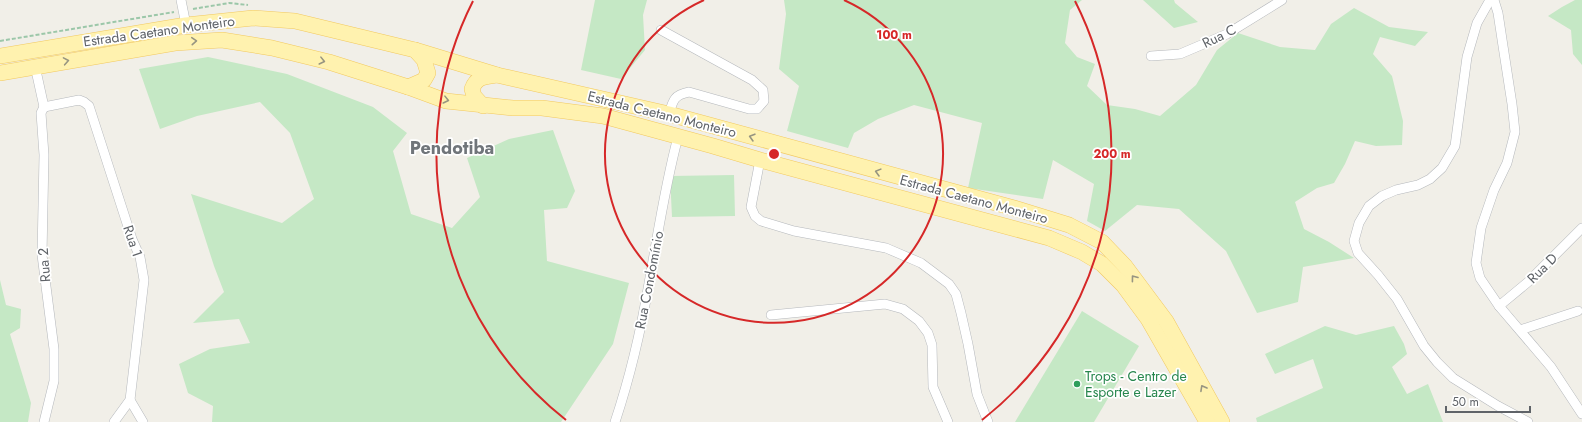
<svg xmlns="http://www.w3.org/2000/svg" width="1582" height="422" viewBox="0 0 1582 422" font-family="Jost,sans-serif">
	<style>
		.green { fill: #c5e8c5 }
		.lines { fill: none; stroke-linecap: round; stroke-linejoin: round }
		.minor-casing { stroke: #b5b8bc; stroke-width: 10 }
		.primary-casing { stroke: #f2c960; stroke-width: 16 }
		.path { stroke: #9cc7a9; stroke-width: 2; stroke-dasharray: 4 2; stroke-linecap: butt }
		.minor { stroke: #fff; stroke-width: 9 }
		.primary { stroke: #fff2af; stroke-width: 15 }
		.oneway { stroke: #979581 }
		.ring { fill: none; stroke: #d62828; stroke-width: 2 }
		.leisure-dot { fill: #2e9e5b; stroke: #fff; stroke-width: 1.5 }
		.labels { text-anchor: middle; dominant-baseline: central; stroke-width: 3.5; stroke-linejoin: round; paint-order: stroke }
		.street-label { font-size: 14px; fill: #5f6368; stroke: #fff }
		.leisure-label { font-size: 14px; fill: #27864d; stroke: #fff; text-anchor: start }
		.district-label { font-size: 18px; font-weight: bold; fill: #70757a; stroke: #fff }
		.centre { fill: #d62828; stroke: #fff; stroke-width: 2 }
		.ring-label { font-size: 12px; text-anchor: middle; font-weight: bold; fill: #d62828; stroke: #fff; stroke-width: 3.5; stroke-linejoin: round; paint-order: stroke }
	</style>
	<rect width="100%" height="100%" fill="#f1efe8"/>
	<!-- green -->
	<g class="green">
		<polygon points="595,0 647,0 643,15 645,50 621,79 581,70"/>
		<polygon points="784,0 1082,0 1070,10 1065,43 1077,57 1095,64 1087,86 1107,105 1135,109 1160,116 1196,85 1217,50 1238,33 1280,47 1315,50 1331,24 1354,8 1389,27 1428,32 1415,46 1380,37 1373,54 1392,76 1403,121 1402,145 1376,146 1355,141 1345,164 1334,183 1317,188 1295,202 1304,229 1329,242 1354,258 1303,267 1298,302 1257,313 1226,251 1179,209 1137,205 1105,231 1087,221 1094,184 1053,160 1043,199 968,188 982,123 914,105 878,119 854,133 848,148 787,131 799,86 779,69 786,14"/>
		<polygon points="1143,0 1174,0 1175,3 1198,22 1174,28"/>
		<polygon points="1575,0 1582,0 1582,65 1573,54 1571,30 1548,16 1562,7"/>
		<polygon points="208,57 287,74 373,107 407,133 393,151 411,214 452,228 480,197 467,158 509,139 553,130 575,191 567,208 544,210 547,261 629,283 613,344 561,422 212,422 213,406 188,393 179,364 210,349 250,343 239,319 193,323 224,292 214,266 191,194 282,223 314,199 290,133 260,102 197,116 160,129 139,69"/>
		<polygon points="734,175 735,216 672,217 670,176"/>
		<polygon points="0,280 6,305 21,309 20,328 10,334 31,403 28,422 0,422"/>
		<polygon points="1082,311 1139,346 1094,422 1015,422"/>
		<polygon points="1325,326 1356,335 1394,326 1404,344 1407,354 1392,367 1407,394 1428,384 1443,422 1257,422 1256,418 1323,388 1313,359 1275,374 1265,354"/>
	</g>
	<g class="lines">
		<!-- minor casing -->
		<g class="minor-casing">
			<g id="minor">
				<polyline points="181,0 186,25"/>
				<polyline points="1490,0 1477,23 1467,57 1455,146 1442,168 1430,179 1418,185 1396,190 1382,196 1369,206 1359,223 1354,241 1358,253 1378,275 1397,299 1424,346 1437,362 1453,378 1498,406 1528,422"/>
				<polyline points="1494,0 1498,13 1503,46 1512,104 1515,132 1507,163 1494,190 1481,228 1476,263 1480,278 1499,306 1551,367 1582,414"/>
				<path d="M661 30 752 80 763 90 764 101 757 109H749L689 92C674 95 673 100 669 114"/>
				<polyline points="1151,56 1180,54 1227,34 1282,0"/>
				<polyline points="35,66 44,107"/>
				<polyline points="44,107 79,100 84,102 89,106 132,239 140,257 144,280 130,400 114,422"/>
				<polyline points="760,160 751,207 755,216 761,221 794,231 886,248 921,263 949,284 956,294 961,313 968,344 977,394 988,422"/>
				<polyline points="1499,306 1528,282 1582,228"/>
				<polyline points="771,315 885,304 903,309 919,321 928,333 932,345 933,387 948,422"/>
				<polyline points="1520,330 1578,311"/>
				<polyline points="130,400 143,422"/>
				<polyline points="44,422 54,381 54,349 42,255 44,155 41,113 44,107"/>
				<path d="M615 422C630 377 641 330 649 283 658 234 665 185 678 137"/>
			</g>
		</g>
		<!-- primary casing -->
		<g class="primary-casing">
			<g id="primary">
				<polyline points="0,56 186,25 253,18 295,21 415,50 497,75 669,114 1014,208 1069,225 1102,242 1125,266 1166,321 1222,422"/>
				<polyline points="0,73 175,43 222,40 272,48 329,62 408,87 446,101 513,108 542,108 603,116 713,146 760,160 1049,238 1082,252 1102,264 1123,285 1148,319 1207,422"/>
				<polyline points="408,87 424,80 428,73 424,60 415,50"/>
				<path d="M483 106 474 96 472 89C477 76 485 77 497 75"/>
			</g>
		</g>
		<!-- path -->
		<g class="path">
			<polyline points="193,9 229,3 248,5"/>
			<polyline points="0,41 174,12"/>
		</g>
		<!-- minor -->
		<use href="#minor" class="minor"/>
		<!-- primary -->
		<use href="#primary" class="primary"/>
	</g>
	<!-- one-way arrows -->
	<defs><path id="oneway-chevron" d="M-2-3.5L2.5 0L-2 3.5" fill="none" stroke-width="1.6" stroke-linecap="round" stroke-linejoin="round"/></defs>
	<g class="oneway">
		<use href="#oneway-chevron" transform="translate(194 41) rotate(-4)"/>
		<use href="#oneway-chevron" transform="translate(66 61) rotate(-10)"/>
		<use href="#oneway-chevron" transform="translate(322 61) rotate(14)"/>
		<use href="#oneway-chevron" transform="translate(446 100) rotate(14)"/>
		<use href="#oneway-chevron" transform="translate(752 137) rotate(-164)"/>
		<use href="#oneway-chevron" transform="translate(878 172) rotate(-165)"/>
		<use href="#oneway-chevron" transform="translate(1134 278) rotate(-127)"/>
		<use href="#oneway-chevron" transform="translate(1203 388) rotate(-119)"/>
	</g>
	<!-- distance rings -->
	<g class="ring">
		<path d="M844 0A169 169 0 1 1 704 0"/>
		<path d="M566 420A338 338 0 0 1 473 1M1075 1A338 338 0 0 1 982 420"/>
	</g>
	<!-- markers -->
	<circle class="leisure-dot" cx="1077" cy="384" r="4"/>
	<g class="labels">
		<!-- street labels -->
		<g class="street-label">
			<text transform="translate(159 31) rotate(-8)">Estrada Caetano Monteiro</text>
			<text transform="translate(1219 36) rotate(-26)">Rua C</text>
			<text transform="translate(662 114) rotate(14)">Estrada Caetano Monteiro</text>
			<text transform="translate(974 199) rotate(15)">Estrada Caetano Monteiro</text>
			<text transform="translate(133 241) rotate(71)">Rua 1</text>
			<text transform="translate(44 265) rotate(-94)">Rua 2</text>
			<text transform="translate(1542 268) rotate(-45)">Rua D</text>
			<text transform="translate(649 280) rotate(-79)">Rua Condomínio</text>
		</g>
		<!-- leisure labels -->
		<g class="leisure-label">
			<text x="1085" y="376">Trops - Centro de<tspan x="1085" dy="16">Esporte e Lazer</tspan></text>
		</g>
		<!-- district labels -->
		<g class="district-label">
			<text x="452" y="148">Pendotiba</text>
		</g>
	</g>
	<circle cx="774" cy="154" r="6" class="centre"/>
	<g class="ring-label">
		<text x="894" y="39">100 m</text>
		<text x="1112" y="158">200 m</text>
	</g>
	<!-- scale -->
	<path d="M1446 406v6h84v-6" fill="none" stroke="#5f6368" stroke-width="2"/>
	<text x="1452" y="406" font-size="12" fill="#5f6368" stroke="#ffffff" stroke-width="3" paint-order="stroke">50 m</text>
</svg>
